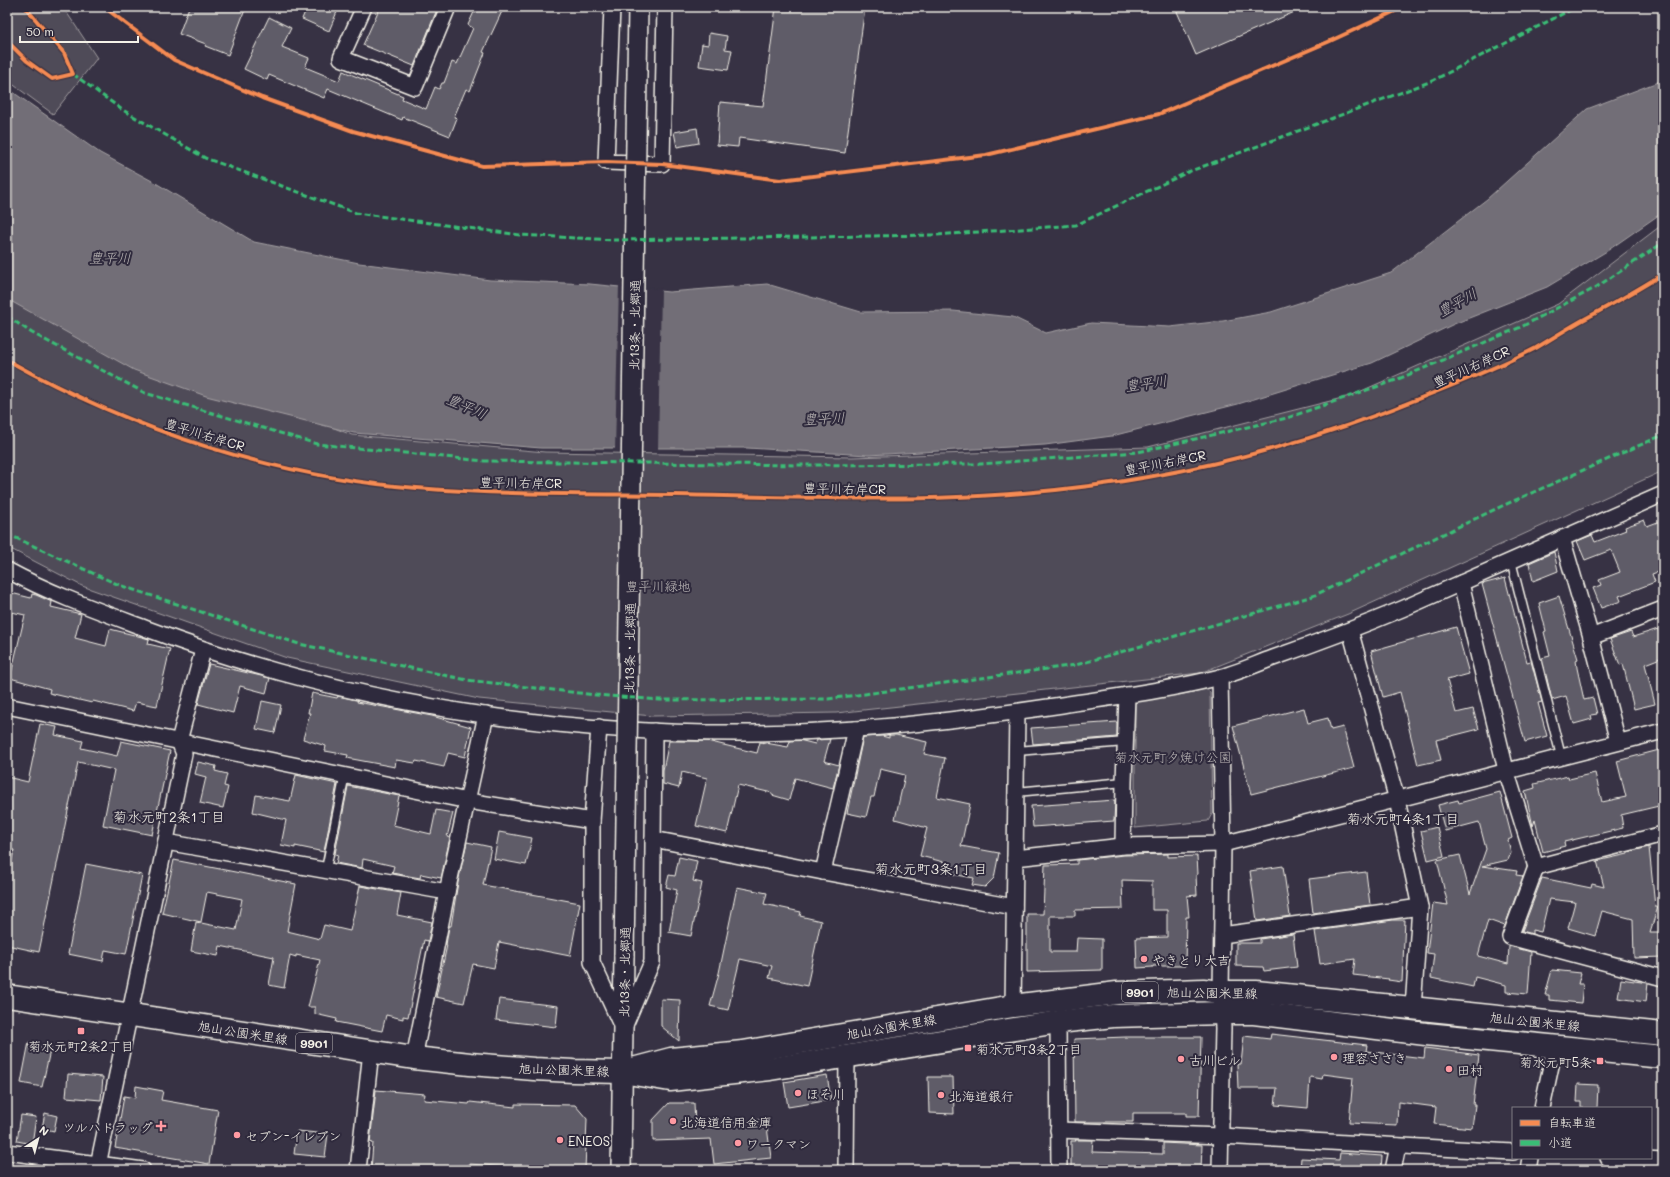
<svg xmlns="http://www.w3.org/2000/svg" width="1670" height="1177" viewBox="0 0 1670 1177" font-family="Mali,'Klee One',sans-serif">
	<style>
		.green { fill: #504b59; stroke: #a29ea0 }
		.water { fill: #726e77; stroke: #a6a2a4 }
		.pier { fill: #373244 }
		.building { fill: #5f5c67; stroke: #f4f1e8 }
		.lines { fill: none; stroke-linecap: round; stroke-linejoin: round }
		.service-casing { stroke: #f4f1e8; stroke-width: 11 }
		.minor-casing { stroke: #f4f1e8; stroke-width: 18 }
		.tertiary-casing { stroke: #f4f1e8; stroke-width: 22 }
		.primary-casing { stroke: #f4f1e8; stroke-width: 25 }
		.service { stroke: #2f2a3d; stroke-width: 8 }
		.minor { stroke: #2f2a3d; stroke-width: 15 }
		.tertiary { stroke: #2f2a3d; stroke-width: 19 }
		.primary { stroke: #2f2a3d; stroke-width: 22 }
		.tertiary-bridge-casing { stroke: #f4f1e8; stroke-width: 22; stroke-linecap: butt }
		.tertiary-bridge { stroke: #2f2a3d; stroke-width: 19 }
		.quiet { stroke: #3abd76; stroke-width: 3; stroke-dasharray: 6 3; stroke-linecap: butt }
		.cycleway-casing { stroke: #2f2a3d; stroke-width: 6 }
		.cycleway { stroke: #f68b52; stroke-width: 4 }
		.poi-dot { fill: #ff9aa2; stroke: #2f2a3d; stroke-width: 1.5 }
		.labels { text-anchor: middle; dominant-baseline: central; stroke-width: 4; stroke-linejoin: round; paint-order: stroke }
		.shield { fill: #2f2a3d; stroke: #b9b5b5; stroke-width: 1 }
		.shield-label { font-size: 12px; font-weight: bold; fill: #f4f1e8 }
		.street-label { font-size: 13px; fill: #f4f1e8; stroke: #2f2a3d }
		.park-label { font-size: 13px; fill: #bbb7b6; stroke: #2f2a3d }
		.poi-label { font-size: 13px; fill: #f4f1e8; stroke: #2f2a3d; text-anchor: start }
		.water-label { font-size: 14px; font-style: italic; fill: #bab6b5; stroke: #2f2a3d }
		.neighbourhood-label { font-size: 14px; fill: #f4f1e8; stroke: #2f2a3d }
	</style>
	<rect width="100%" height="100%" fill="#373244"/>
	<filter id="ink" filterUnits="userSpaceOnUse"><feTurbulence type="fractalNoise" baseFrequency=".025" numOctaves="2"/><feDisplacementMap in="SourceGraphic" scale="8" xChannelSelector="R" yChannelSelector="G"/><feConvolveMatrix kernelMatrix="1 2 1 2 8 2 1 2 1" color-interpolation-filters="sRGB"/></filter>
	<g filter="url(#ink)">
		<!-- green -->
		<g class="green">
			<polygon points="7,7 63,7 97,58 53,114 7,80"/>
			<polygon points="1663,224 1663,471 1348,614 1200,673 836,713 652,716 479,699 287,658 82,586 7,547 7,275 165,362 352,435 545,452 852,457 1148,447 1350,396 1558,304"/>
			<polygon points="1205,689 1210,692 1212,814 1208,821 1135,828 1135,697 1179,695"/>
		</g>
		<!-- water -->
		<polygon class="water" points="1663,80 1663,212 1607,251 1547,287 1454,324 1372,363 1309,382 1238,404 1112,436 1045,445 868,455 747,448 541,448 354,433 206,396 134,370 7,299 7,88 100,153 154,182 254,242 359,263 490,280 590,284 669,292 767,284 861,312 953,311 1013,317 1046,333 1091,323 1170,327 1223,321 1271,312 1391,273 1487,199 1587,109"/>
		<!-- pier -->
		<polygon class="pier" points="619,284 661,289 658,450 615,450"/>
		<!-- building -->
		<g class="building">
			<polygon points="189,7 246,7 228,55 205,46 206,44 179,34"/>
			<polygon points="307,7 339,7 329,31 302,19"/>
			<polygon points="380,7 438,7 414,66 363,45"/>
			<polygon points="479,7 504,7 483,52 485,53 470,91 466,89 454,117 457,118 450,136 403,117 402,120 328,89 324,98 269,75 267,80 244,69 269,17 291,28 282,47 309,58 305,67 339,81 343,71 403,96 402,99 426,109 435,87 439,89 442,83 444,83 452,62 457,64 473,28 468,25 474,12 476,13"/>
			<polygon points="776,7 865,7 845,153 739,138 738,147 717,145 720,102 763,106"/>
			<polygon points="1175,7 1306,7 1196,55"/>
			<polygon points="709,33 727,36 725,49 732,50 728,70 699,66 702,44 708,45"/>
			<polygon points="697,128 699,143 677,147 674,132"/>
			<polygon points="1644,520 1647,526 1663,520 1663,570 1652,574 1655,582 1619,596 1621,601 1601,608 1593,588 1601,585 1599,580 1620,572 1611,550 1585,560 1577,541 1592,535 1595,542 1626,530 1625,527"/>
			<polygon points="1554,552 1558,571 1533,581 1529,563"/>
			<polygon points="1505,578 1527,662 1531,661 1542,702 1538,703 1547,736 1525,742 1482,584"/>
			<polygon points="7,592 31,598 32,594 36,595 52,602 51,607 81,614 75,638 106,646 110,629 142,637 149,639 148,644 170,649 157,706 136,702 133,711 93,701 92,703 49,693 50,689 10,678 25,615 7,611"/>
			<polygon points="1559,596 1578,659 1576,660 1577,668 1584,700 1593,698 1597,714 1591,715 1592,719 1574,724 1566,696 1552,700 1542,658 1550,656 1544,632 1546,631 1539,603"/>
			<polygon points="1456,627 1469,674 1447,680 1456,713 1473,709 1479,729 1436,740 1441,760 1418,765 1400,692 1383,697 1371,651"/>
			<polygon points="1658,629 1663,642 1663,657 1645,664 1655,704 1634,709 1623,664 1620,665 1610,639 1631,632 1633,637"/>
			<polygon points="209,664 270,678 266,693 240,686 233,713 198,704"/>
			<polygon points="312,693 337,698 338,696 358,700 357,702 432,716 471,727 465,757 448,753 444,767 416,761 415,763 396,760 395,767 347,758 348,755 325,751 326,746 303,739 310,713 308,713"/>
			<polygon points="262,701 281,705 275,733 256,729"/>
			<polygon points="1304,708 1308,723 1328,718 1331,730 1343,727 1354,768 1251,794 1233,726"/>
			<polygon points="1117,722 1117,737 1033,744 1031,728"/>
			<polygon points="40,724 57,727 55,735 83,741 81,748 117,756 121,741 170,751 152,835 103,825 114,770 78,762 39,952 7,945 7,882 14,850 7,849 7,777 28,782"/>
			<polygon points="889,735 896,735 927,742 924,754 945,758 937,797 970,804 961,846 999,853 994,878 985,887 972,885 974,878 946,873 948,863 920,856 927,828 895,819 905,775 880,769 874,797 871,797 866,817 847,813 863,737 882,736 889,738"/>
			<polygon points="830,739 824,761 839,765 833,788 795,778 789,800 772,795 772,793 738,785 727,833 696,826 707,778 682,772 679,788 663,784 663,770 669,741 707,741 757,753 760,742 788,747 790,741 799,740 815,744 817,740"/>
			<polygon points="1663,749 1663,805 1621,815 1623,828 1564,842 1565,846 1543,852 1535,820 1533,826 1525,791 1535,788 1534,784 1568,776 1569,779 1595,773 1602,802 1626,797 1617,761"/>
			<polygon points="198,762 216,766 215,771 227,774 224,786 228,787 223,808 200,803 206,777 195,774"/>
			<polygon points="296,775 337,784 324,852 295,846 295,848 281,845 286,820 253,812 256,795 290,801"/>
			<polygon points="348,786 399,796 393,825 431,834 436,810 453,813 447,837 450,838 441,878 421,874 420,878 392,873 394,866 363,859 362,868 336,863 338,855 335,854"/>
			<polygon points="1500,792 1512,838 1508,840 1511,853 1508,860 1482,866 1517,871 1516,875 1523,876 1505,926 1488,920 1478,956 1508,964 1509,946 1531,952 1528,994 1506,992 1506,985 1475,977 1473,987 1431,978 1434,954 1427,953 1433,903 1448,905 1437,860 1460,855 1470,894 1486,849 1479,822 1445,831 1438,805 1458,800 1459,803"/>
			<polygon points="1115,800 1114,821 1033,827 1031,806"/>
			<polygon points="1437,827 1444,856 1428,860 1421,831"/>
			<polygon points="499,832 532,838 526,865 494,859"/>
			<polygon points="467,842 491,847 483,885 580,903 570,956 499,942 494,968 473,964 464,1003 436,997 447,945 446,945 449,926 451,926 458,882"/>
			<polygon points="1649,847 1655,907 1658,907 1650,932 1662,932 1663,957 1634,958 1633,919 1602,911 1595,936 1568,928 1575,902 1549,899 1541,932 1532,930 1532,934 1522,931 1542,878 1591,888 1592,884 1604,887 1597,861 1628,854 1628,852"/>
			<polygon points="1168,854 1168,857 1197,856 1198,874 1196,875 1197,895 1187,896 1189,917 1186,917 1185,966 1153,966 1153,967 1137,968 1136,938 1167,937 1167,910 1152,910 1152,881 1122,880 1123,909 1075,910 1075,916 1050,916 1050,952 1076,952 1077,938 1102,939 1102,970 1027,972 1027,914 1043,914 1045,865 1077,864 1077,860 1124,855"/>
			<polygon points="679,857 697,861 693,881 702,883 691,936 669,932 677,890 666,887 669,875 675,876"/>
			<polygon points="174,860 296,884 287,931 320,939 324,925 350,931 360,886 401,893 397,915 432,922 428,941 424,940 408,1017 403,1016 403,1019 386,1015 382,1031 336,1022 337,1019 315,1014 315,1007 308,1007 320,960 296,955 296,957 290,955 284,988 269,985 274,957 220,946 218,956 191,951 196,922 236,930 242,899 207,892 201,922 162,913"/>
			<polygon points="86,864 142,875 126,954 105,950 103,961 68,954"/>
			<polygon points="1283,866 1290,916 1257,921 1250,871"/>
			<polygon points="1366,872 1370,905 1313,913 1309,879"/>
			<polygon points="737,887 767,893 764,904 801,912 800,916 821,921 807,986 769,978 772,966 740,959 728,1010 710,1006 719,973"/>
			<polygon points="1393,920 1405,920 1402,982 1388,980 1389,979 1353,975 1355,959 1320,964 1315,931"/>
			<polygon points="1293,934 1297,967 1264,971 1263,967 1236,966 1236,943 1260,943 1260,939"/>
			<polygon points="1552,970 1581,973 1578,984 1583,984 1581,1003 1549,1000 1549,995 1545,995"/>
			<polygon points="1621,979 1648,983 1646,1002 1618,998"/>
			<polygon points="499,999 558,1006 556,1027 496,1020"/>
			<polygon points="661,999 680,1000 679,1041 661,1026"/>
			<polygon points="1271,1034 1367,1045 1366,1051 1424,1058 1425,1048 1479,1055 1473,1105 1475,1105 1472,1128 1434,1124 1436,1107 1398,1102 1397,1125 1349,1123 1353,1078 1323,1074 1322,1079 1310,1077 1308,1108 1275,1105 1277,1088 1238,1088 1237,1064 1241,1064 1244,1036 1270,1039"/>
			<polygon points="1126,1037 1201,1037 1199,1116 1186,1116 1186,1113 1133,1113 1133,1122 1075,1122 1074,1039"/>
			<polygon points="29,1042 51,1046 42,1087 21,1083"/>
			<polygon points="68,1074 103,1077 101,1100 66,1097"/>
			<polygon points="827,1075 831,1100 788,1107 784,1082"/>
			<polygon points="928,1077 953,1077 954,1114 929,1113"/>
			<polygon points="1578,1084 1598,1085 1597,1108 1581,1108 1581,1102 1577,1102"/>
			<polygon points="136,1086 163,1091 161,1100 218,1110 209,1164 115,1148 124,1096 135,1098"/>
			<polygon points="376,1090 425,1094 424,1100 469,1104 470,1102 515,1107 515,1104 575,1105 587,1119 585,1170 538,1170 538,1169 469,1164 469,1170 371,1170 373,1143 370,1142"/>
			<polygon points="669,1103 694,1103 695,1127 766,1119 771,1158 714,1164 711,1139 653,1141 653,1120"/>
			<polygon points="45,1113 57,1116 54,1131 42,1128"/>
			<polygon points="21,1115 36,1117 32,1144 17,1141"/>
			<polygon points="297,1131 328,1134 325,1157 294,1154"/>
			<polygon points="1075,1140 1093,1140 1092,1152 1163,1154 1163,1143 1202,1145 1201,1170 1071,1170 1071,1141 1076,1141"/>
			<polygon points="1340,1153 1382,1156 1381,1170 1300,1170 1301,1158 1339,1160"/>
		</g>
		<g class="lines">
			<!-- service casing -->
			<g class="service-casing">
				<g id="service">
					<polyline points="1511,561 1561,756"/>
					<polyline points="1017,751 1125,742"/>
					<polyline points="1016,792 1124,782"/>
					<polyline points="326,869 345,774"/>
				</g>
			</g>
			<!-- minor casing -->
			<g class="minor-casing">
				<g id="minor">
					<polyline points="364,7 341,58 415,87 448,7"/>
					<polyline points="612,7 606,162 662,164 665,7"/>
					<polyline points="1562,538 1591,637 1618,742"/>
					<path d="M7 570C53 595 102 612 150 630 373 714 619 745 856 729 925 724 994 715 1062 705 1113 697 1165 691 1216 678 1235 674 1254 665 1273 658 1316 643 1359 627 1402 609 1489 571 1576 532 1663 494"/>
					<polyline points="1461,583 1506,770 1536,867 1663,834"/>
					<polyline points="1350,630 1397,800 1420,907 1413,1008"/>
					<polyline points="1591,637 1663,609"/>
					<polyline points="7,706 468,801 592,821"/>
					<polyline points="599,727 592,821 592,962 622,1027"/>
					<polyline points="653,839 823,872 1014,907"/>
					<polyline points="166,842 447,892"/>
					<polyline points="1123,846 1124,782 1127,695"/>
					<polyline points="1015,858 1123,846 1223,844 1663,731"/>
					<polyline points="1536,867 1510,937 1663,978"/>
					<polyline points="823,872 856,729"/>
					<polyline points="1222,935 1420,907"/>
					<polyline points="1013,1006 1017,712"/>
					<polyline points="1058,1022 1059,1170"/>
					<polyline points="625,1025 652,962 654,731"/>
					<polyline points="414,1058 447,892 486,715"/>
					<polyline points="1542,1108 1555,1047"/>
					<polyline points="1058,1130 1221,1136 1513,1152"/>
					<polyline points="7,1152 143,1170"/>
					<polyline points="1608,1158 1663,1161"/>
					<polyline points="97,1170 184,754 179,741 203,650"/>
					<polyline points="358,1170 371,1051"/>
					<polyline points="846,1170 847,1057"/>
					<polyline points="1220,1170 1223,1028 1221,992 1223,844 1220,677"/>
					<polyline points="1393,1170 1398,1146"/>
					<polyline points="1528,1170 1530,1158"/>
				</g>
			</g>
			<!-- tertiary casing -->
			<g class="tertiary-casing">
				<polyline id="tertiary" points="621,1170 624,955"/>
			</g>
			<!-- primary casing -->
			<g class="primary-casing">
				<g id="primary">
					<polyline points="7,996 414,1058 470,1064 534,1069 573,1071 622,1072 670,1080 770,1069 1058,1022 1113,1016 1222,1013 1254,1013 1426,1034 1663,1057"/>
					<polyline points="629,1070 671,1059 743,1052 1013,1006 1117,993 1203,990 1221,992 1256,992 1663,1034"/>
				</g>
			</g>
			<!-- service -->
			<use href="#service" class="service"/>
			<!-- minor -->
			<use href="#minor" class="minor"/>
			<!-- tertiary -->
			<use href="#tertiary" class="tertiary"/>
			<!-- primary -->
			<use href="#primary" class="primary"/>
			<!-- tertiary-bridge casing -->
			<g class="tertiary-bridge-casing">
				<polyline id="tertiary-bridge" points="624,955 638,7"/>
			</g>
			<!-- tertiary-bridge -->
			<use href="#tertiary-bridge" class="tertiary-bridge"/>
			<!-- quiet -->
			<g class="quiet">
				<polyline points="73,74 121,109 205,158 356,213 520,235 614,240 936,235 1076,225 1188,172 1432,81 1576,7"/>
				<polyline points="7,316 32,333 145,393 317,444 484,461 800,465 981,464 1138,452 1287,418 1396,380 1521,327 1595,288 1663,243"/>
				<polyline points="7,534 119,585 299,644 467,680 596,695 660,700 828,699 1076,665 1313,596 1502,506 1663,435"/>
			</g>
			<!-- cycleway casing -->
			<g class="cycleway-casing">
				<g id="cycleway">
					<polyline points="104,7 174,60 262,98 353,131 482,166 606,162 662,164 780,180 986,155 1159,114 1328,42 1404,7"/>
					<polyline points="7,41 27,61 52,79 73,74 64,53 25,7"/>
					<path d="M7 360C132 430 273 477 417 488 503 495 590 494 676 495 792 497 907 503 1023 493 1163 482 1303 447 1433 393 1468 379 1503 365 1536 348 1551 339 1565 330 1581 321 1609 306 1636 291 1663 274"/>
				</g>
			</g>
			<!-- cycleway -->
			<use href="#cycleway" class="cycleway"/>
		</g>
	</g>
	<!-- markers -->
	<g class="poi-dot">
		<circle cx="1144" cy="959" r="4"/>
		<rect x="77" y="1027" width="8" height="8" rx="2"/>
		<rect x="964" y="1044" width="8" height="8" rx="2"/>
		<circle cx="1334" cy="1057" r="4"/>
		<circle cx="1181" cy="1059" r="4"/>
		<rect x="1596" y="1057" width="8" height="8" rx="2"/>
		<circle cx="1449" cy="1069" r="4"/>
		<circle cx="798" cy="1093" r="4"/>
		<circle cx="941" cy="1095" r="4"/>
		<circle cx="673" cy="1121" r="4"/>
		<path d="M159 1120h4v4h4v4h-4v4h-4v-4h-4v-4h4z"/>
		<circle cx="237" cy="1135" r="4"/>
		<circle cx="560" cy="1140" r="4"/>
		<circle cx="738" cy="1143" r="4"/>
	</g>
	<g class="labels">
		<!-- shield labels -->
		<g class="shield">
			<rect x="1122" y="982" width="36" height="20" rx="3"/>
			<rect x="296" y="1033" width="36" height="20" rx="3"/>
		</g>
		<g class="shield-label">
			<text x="1140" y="992">9901</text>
			<text x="314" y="1043">9901</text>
		</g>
		<!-- street labels -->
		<g class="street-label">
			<text transform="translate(634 325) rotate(-89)">北13条・北郷通</text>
			<text transform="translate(1471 366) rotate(-24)">豊平川右岸CR</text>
			<text transform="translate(205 434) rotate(17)">豊平川右岸CR</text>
			<text transform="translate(1165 462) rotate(-11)">豊平川右岸CR</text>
			<text transform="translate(521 482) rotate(1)">豊平川右岸CR</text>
			<text transform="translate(845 488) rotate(1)">豊平川右岸CR</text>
			<text transform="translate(629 648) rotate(-89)">北13条・北郷通</text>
			<text transform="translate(624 972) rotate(-89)">北13条・北郷通</text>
			<text transform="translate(1212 992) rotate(1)">旭山公園米里線</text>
			<text transform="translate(1535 1021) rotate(6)">旭山公園米里線</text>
			<text transform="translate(891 1026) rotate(-10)">旭山公園米里線</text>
			<text transform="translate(243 1032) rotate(9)">旭山公園米里線</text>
			<text transform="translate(564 1069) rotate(2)">旭山公園米里線</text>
		</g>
		<!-- park labels -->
		<g class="park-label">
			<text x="658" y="585">豊平川緑地</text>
			<text x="1173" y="756">菊水元町夕焼け公園</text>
		</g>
		<!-- poi labels -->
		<g class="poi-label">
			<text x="1152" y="959">やきとり大吉</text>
			<text x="81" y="1045" text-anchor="middle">菊水元町2条2丁目</text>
			<text x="976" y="1048">菊水元町3条2丁目</text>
			<text x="1342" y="1057">理容ささき</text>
			<text x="1189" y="1059">古川ビル</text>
			<text x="1592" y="1061" text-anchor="end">菊水元町5条</text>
			<text x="1457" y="1069">田村</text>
			<text x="806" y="1093">ほそ川</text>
			<text x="949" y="1095">北海道銀行</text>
			<text x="681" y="1121">北海道信用金庫</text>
			<text x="153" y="1126" text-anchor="end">ツルハドラッグ</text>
			<text x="245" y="1135">セブン-イレブン</text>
			<text x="568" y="1140">ENEOS</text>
			<text x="746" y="1143">ワークマン</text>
		</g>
		<!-- water labels -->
		<g class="water-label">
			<text x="110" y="257">豊平川</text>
			<text transform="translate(1457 302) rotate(-29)">豊平川</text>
			<text transform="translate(1146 383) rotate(-8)">豊平川</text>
			<text transform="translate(467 406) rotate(24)">豊平川</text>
			<text transform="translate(824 418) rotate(-3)">豊平川</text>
		</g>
		<!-- neighbourhood labels -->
		<g class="neighbourhood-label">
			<text x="169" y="816">菊水元町2条1丁目</text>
			<text x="1403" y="818">菊水元町4条1丁目</text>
			<text x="931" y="868">菊水元町3条1丁目</text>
		</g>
	</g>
	<!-- margin -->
	<rect width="1670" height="1177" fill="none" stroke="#2f2a3d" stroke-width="24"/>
	<rect x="12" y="12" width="1646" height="1153" fill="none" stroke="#f4f1e8" stroke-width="1.5" filter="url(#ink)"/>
	<!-- legend -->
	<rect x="1512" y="1107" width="140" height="52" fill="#2f2a3d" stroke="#7e7a81"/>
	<rect x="1520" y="1120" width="20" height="6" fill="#f68b52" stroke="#7e7a81"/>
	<text x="1548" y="1127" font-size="12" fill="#f4f1e8">自転車道</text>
	<rect x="1520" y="1140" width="20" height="6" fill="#3abd76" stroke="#7e7a81"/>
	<text x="1548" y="1147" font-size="12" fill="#f4f1e8">小道</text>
	<!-- north arrow -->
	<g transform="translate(38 1139) rotate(36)" stroke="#2f2a3d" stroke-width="3" paint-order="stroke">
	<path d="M0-3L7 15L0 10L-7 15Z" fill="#f4f1e8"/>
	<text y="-6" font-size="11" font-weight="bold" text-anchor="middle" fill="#f4f1e8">N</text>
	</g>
	<!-- scale -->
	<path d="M20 36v6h118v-6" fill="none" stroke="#f4f1e8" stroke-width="2"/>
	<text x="26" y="36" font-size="12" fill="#f4f1e8" stroke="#2f2a3d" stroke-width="3" paint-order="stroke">50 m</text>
</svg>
